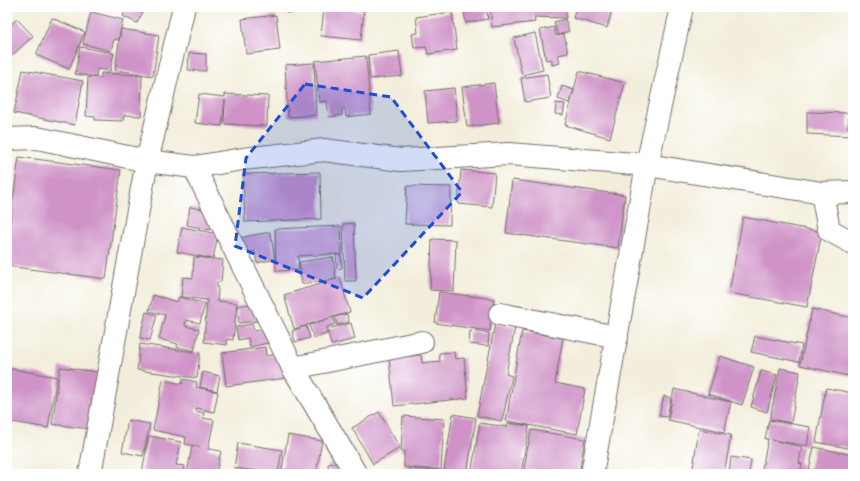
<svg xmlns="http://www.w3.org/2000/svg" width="860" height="481" viewBox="0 0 860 481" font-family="'IM FELL French Canon',serif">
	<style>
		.building { fill: #cf93c7 }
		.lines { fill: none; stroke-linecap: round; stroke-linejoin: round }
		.minor-casing { stroke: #716f69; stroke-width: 24 }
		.minor { stroke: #fff; stroke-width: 22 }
		.marked { fill: #1d4ed8; fill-opacity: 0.2; stroke: #1d4ed8; stroke-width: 3; stroke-dasharray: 8 5; stroke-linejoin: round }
	</style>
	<rect width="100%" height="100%" fill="#fff"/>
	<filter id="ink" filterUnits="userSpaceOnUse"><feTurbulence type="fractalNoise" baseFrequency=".025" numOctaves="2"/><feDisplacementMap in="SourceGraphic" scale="8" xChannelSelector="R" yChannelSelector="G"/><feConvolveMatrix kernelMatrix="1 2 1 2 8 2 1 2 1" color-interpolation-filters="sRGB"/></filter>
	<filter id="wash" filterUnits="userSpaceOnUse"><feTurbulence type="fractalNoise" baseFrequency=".012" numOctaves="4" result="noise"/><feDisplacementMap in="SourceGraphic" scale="16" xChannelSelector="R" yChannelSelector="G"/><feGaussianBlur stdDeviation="0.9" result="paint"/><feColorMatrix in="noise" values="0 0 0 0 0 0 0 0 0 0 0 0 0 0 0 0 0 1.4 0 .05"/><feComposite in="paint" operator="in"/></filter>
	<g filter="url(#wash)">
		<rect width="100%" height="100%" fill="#f3eedb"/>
		<g id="blocks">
			<!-- building -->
			<g class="building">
				<polygon points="127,7 146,7 137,23 123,16"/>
				<polygon points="228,7 250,7 250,9 228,8"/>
				<polygon points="286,7 314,7 314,11 286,13"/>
				<polygon points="324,7 364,11 361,40 321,36"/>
				<polygon points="463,7 486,7 488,19 466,23"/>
				<polygon points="490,7 533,7 534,13 534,7 566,7 566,18 534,17 535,22 492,27"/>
				<polygon points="576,7 613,7 607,28 573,18"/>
				<polygon points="91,12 123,20 118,40 114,39 111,51 83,44"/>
				<polygon points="452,12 457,50 428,54 426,47 414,48 412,34 418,33 416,17"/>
				<polygon points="276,15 280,50 246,54 242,19"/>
				<polygon points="52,18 85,32 69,69 36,55"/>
				<polygon points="17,19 33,36 7,60 7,28"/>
				<polygon points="565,19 569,31 558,35 554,22"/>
				<polygon points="554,27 556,36 564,34 568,53 558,55 560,63 552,65 552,59 546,60 540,30"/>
				<polygon points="121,29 159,35 153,76 115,70"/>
				<polygon points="535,33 543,70 522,75 514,38"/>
				<polygon points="80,47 114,53 110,71 97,69 96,77 75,74"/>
				<polygon points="399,51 402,76 370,79 368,55"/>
				<polygon points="189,53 206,54 206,71 188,70"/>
				<polygon points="366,56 371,114 346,117 345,109 342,109 342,115 329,117 327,101 319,102 315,61"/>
				<polygon points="314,63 316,115 288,117 285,65"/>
				<polygon points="23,70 83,81 75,125 14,113"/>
				<polygon points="579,71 625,83 610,138 565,125"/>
				<polygon points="101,73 142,75 141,116 124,115 123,121 95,120 95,117 86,116 88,77 101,78"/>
				<polygon points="547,74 551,98 525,102 521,78"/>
				<polygon points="494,83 499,123 467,127 462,87"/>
				<polygon points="562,86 574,90 569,103 558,99"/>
				<polygon points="454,88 457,121 428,123 425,91"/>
				<polygon points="199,94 225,97 225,94 268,96 267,126 224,124 225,100 222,126 195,123"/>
				<polygon points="556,103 565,104 563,115 555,114"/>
				<polygon points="807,112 849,113 848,128 853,128 853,136 807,134"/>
				<polygon points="19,157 121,170 106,279 7,266 7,243"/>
				<polygon points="461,170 495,173 492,207 458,204"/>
				<polygon points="320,172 321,219 245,222 243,174"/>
				<polygon points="512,180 625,195 618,248 506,233"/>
				<polygon points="407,186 451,187 450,225 405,224"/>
				<polygon points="190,207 213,211 210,230 187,225"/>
				<polygon points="743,217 822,232 807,307 729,293"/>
				<polygon points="354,223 356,281 345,281 343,224"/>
				<polygon points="341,226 342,254 298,256 299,270 276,271 275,229"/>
				<polygon points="182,227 218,234 213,259 177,252"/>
				<polygon points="270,232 275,259 257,263 255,251 241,254 239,238"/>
				<polygon points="432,239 456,240 454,291 430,290"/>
				<polygon points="336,255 341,255 342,268 337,269"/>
				<polygon points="194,257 223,260 221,282 217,282 217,288 218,289 217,301 237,303 233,340 227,339 227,345 204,342 207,300 181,297 183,277 193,278"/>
				<polygon points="333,257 336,279 340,278 350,312 294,329 284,295 336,279 302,284 299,262"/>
				<polygon points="439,292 494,299 490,331 435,323"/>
				<polygon points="153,295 177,302 179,297 205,304 200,323 186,320 185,326 199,329 194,351 177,347 178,344 159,339 165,315 149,311"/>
				<polygon points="256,303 258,321 239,323 237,306"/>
				<polygon points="812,309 853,318 853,377 800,365"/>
				<polygon points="146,312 157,315 150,340 140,338"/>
				<polygon points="347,314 349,322 337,325 335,317"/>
				<polygon points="333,317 335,324 325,328 327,334 314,338 309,325"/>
				<polygon points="351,323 355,339 331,345 327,329"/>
				<polygon points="252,324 254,331 266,329 268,343 250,347 248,338 238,340 236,327"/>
				<polygon points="495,324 515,327 506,374 512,376 502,421 477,416"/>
				<polygon points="306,326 310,338 295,342 292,331"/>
				<polygon points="470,331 489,333 488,346 469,344"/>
				<polygon points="522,331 563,338 555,383 585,389 577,434 506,421"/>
				<polygon points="755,336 802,345 799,362 751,352"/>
				<polygon points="140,344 200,353 197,378 137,370"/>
				<polygon points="265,347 266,356 284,353 287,378 226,386 222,353"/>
				<polygon points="454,352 455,359 464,358 468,398 394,406 389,358 421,355 422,363 440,361 439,353"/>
				<polygon points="720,356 754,367 742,405 708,394"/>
				<polygon points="60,367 98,372 90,429 52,424"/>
				<polygon points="7,368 57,377 48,428 7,421"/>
				<polygon points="780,368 800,372 791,423 770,419"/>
				<polygon points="761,371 777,375 767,412 751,407"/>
				<polygon points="203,372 220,376 217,391 200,387"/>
				<polygon points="183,379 197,382 196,387 218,392 214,412 196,408 196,411 204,413 203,418 214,420 208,449 221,451 216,474 187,474 192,446 200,447 185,444 186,437 153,430 163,380 182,384"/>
				<polygon points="826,388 853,393 853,449 816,442"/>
				<polygon points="674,389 731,402 724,432 668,420"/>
				<polygon points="664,396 671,398 667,417 659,416"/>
				<polygon points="379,412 400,448 373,464 352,428"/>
				<polygon points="453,414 476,418 467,474 444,470"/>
				<polygon points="403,416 444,419 441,470 404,467 404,451 401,451"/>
				<polygon points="128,420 150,424 143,456 122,452"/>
				<polygon points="769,420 810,427 807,446 772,440 802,447 799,463 802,464 800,474 782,474 773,472 773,474 761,474 768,439 765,439"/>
				<polygon points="480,423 507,427 508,423 529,426 521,474 471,474"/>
				<polygon points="699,429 731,435 724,474 692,474"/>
				<polygon points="531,430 585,439 579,474 562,472 562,474 523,474"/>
				<polygon points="288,435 322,441 316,474 281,474"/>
				<polygon points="149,436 181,442 176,465 185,466 184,474 150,474 142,472"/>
				<polygon points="238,443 282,450 278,474 234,468"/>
				<polygon points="814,447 853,455 853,474 808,474"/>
				<polygon points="731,457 751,460 749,474 729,474"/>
				<polygon points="342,462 344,474 329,474 328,464"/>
				<polygon points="408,469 452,472 452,474 407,474"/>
				<polygon points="235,471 254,473 254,474 235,474"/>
			</g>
		</g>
	</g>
	<g filter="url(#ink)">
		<use href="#blocks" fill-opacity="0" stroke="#716f69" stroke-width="1"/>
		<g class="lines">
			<!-- minor casing -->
			<g class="minor-casing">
				<g id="minor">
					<polyline points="7,139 37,138 147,161 194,167 293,368 356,474"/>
					<polyline points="194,167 243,159 324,150 401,160 509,154 647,165 822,193 853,192"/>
					<polyline points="822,193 829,230 853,243"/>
					<polyline points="500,314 617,337"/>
					<polyline points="293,368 422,342"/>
					<polyline points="90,474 147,161 184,7"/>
					<polyline points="592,474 647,165 682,7"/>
				</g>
			</g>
			<!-- minor -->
			<use href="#minor" class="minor"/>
		</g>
	</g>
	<!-- marked area -->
	<path class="marked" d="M305 84 391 97 462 192 363 298 235 246 246 158Z"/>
	<!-- margin -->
	<rect width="860" height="481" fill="none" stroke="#fff" stroke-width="24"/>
</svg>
